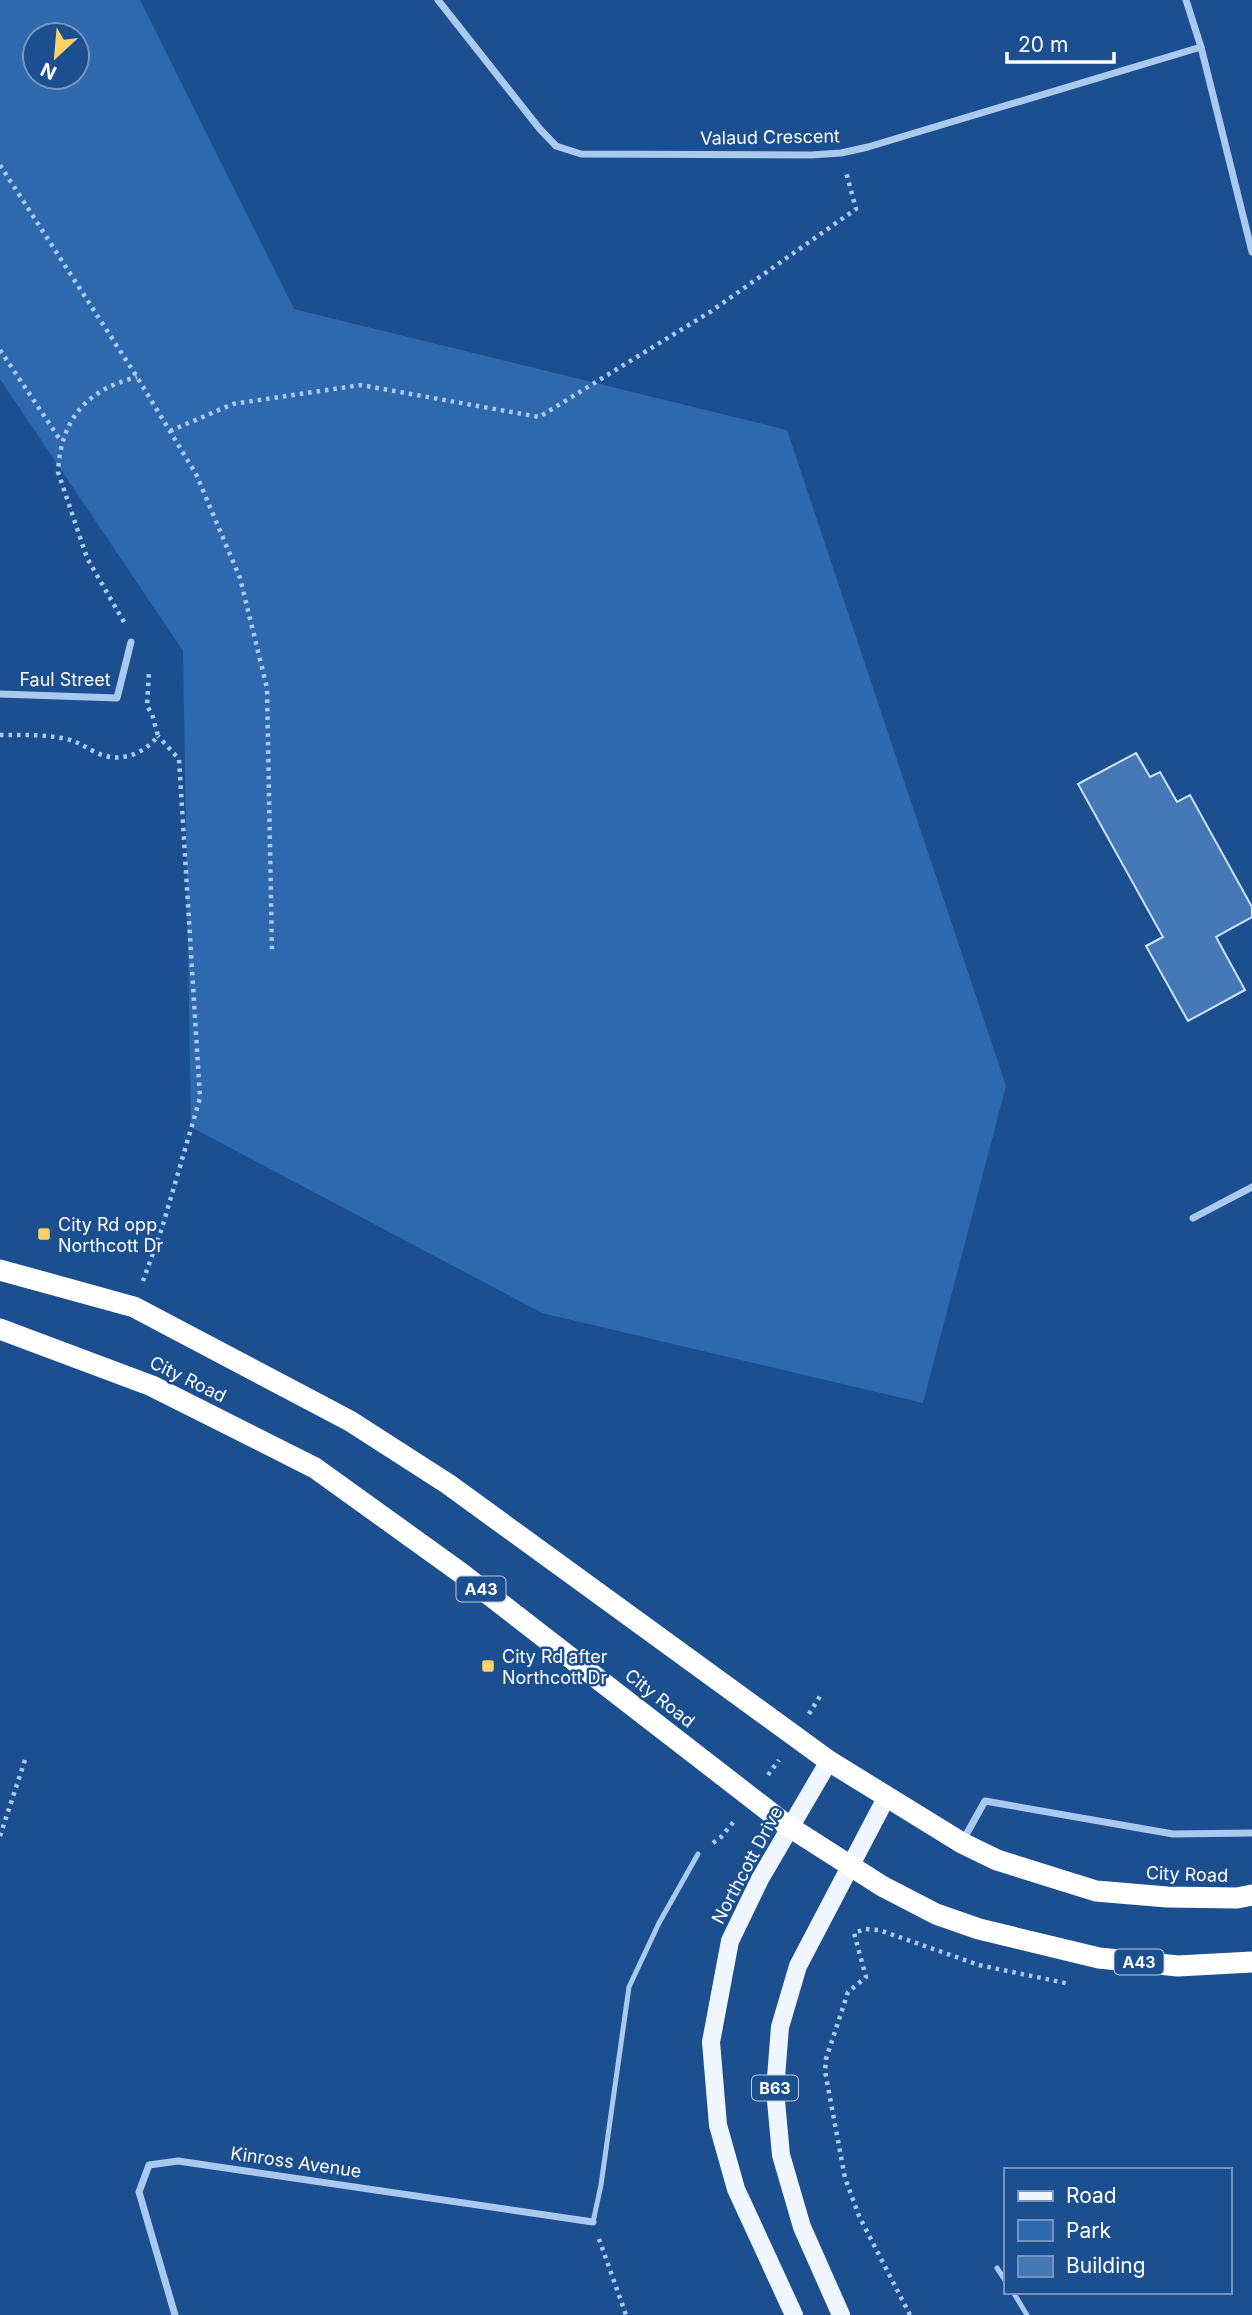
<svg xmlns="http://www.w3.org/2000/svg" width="1252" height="2315" viewBox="0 0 1252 2315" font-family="Inter,sans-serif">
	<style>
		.green { fill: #2e69ad; fill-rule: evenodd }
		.building { fill: #4478b7; stroke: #cfe3fa; stroke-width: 2 }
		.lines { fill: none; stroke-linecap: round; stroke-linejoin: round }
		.path { stroke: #a9c9ee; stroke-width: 4.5; stroke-dasharray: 3.5 5; stroke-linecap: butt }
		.lane { stroke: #a9c9ee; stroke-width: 5 }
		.street { stroke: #a9c9ee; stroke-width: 7 }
		.primary { stroke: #f0f6ff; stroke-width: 18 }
		.highway { stroke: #fff; stroke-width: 21 }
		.poi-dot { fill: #ffd166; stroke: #1b4f8f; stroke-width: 2.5 }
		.labels { text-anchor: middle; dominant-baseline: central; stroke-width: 5; stroke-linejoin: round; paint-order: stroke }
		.shield { fill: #1b4f8f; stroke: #bbcadd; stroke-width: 2 }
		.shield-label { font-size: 16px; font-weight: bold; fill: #fff }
		.street-label { font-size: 18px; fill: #fff; stroke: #1b4f8f }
		.poi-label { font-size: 18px; fill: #fff; stroke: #1b4f8f; text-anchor: start }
	</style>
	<rect width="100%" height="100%" fill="#1b4f8f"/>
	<!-- green -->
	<path class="green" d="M0 0H140L294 309 787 430 1006 1086 923 1403 542 1313 191 1127 183 651 0 379ZM35 35H77V77H35Z"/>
	<!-- building -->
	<polygon class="building" points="1136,753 1150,777 1160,772 1177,802 1190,795 1252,907 1252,917 1216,937 1245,990 1188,1021 1146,946 1163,937 1078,784"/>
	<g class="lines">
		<!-- path -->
		<g class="path">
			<polyline points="0,165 137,377 196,474 240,578 267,688 272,952"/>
			<polyline points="0,350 61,441"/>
			<polyline points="170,431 233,404 361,385 539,417 710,312 856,209 846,172"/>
			<path d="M124 622 87 558 58 472C61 419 86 390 137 377"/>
			<path d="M0 735C22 735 44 734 66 739 77 741 85 747 95 752 118 764 143 755 158 736L152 714 147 706 149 671"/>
			<polyline points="143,1281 162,1228 200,1098 179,759 158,736"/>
			<polyline points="809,1714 822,1693"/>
			<polyline points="768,1775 779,1760"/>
			<polyline points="0,1836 25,1760"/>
			<polyline points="713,1843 721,1837 736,1819"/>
			<polyline points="599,2239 626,2315"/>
			<polyline points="910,2315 859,2216 845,2178 825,2071 826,2059 848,1992 866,1977 854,1933 865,1929 879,1930 979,1965 1070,1984"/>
		</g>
		<!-- lane -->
		<g class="lane">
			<polyline points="593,2222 601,2185 629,1987 659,1923 698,1854"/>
			<polyline points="997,2268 1005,2280"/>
			<polyline points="1013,2292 1027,2315"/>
		</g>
		<!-- street -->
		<g class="street">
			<polyline points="438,0 539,128 556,146 581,154 811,155 841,153 868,147 1201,47"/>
			<polyline points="1186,0 1201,47 1252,252"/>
			<polyline points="0,694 117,698 131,642"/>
			<polyline points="1193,1218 1252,1187"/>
			<polyline points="962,1842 985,1801 1173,1834 1252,1833"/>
			<polyline points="175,2315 139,2192 149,2165 178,2161 593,2222"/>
		</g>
		<!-- primary -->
		<g class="primary">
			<polyline points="794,2315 736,2189 718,2125 711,2042 730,1941 760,1879 829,1761"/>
			<polyline points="841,2315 802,2227 781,2155 775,2090 780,2027 798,1966 886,1798"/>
		</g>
		<!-- highway -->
		<g class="highway">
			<polyline points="0,1270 134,1307 350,1421 448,1484 829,1761 962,1843 997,1860 1096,1891 1167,1897 1237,1898 1252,1895"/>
			<polyline points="0,1329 152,1386 315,1468 461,1573 788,1826 882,1886 936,1914 979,1929 1099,1958 1178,1966 1252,1962"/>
		</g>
	</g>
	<!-- markers -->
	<g class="poi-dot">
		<rect x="37" y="1227" width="14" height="14" rx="3.5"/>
		<rect x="481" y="1659" width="14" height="14" rx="3.5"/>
	</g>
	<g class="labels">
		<!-- shield labels -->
		<g class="shield">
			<rect x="456.5" y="1576.5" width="49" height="25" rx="5"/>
			<rect x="1114.5" y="1949.5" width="49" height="25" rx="5"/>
			<rect x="752" y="2075.5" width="46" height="25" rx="5"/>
		</g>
		<g class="shield-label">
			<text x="481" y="1589">A43</text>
			<text x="1139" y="1962">A43</text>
			<text x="775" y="2088">B63</text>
		</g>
		<!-- street labels -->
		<g class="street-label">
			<text transform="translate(770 137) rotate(-1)">Valaud Crescent</text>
			<text x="65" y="679">Faul Street</text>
			<text transform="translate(188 1379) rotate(26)">City Road</text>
			<text transform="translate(660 1698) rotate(38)">City Road</text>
			<text transform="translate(747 1865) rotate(-62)">Northcott Drive</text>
			<text transform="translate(1187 1874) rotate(2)">City Road</text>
			<text transform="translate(296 2162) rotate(8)">Kinross Avenue</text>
		</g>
		<!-- poi labels -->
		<g class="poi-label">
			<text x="58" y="1224">City Rd opp<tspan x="58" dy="21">Northcott Dr</tspan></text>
			<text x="502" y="1656">City Rd after<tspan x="502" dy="21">Northcott Dr</tspan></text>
		</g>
	</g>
	<!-- legend -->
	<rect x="1004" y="2168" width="228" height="126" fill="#1b4f8f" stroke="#7695bc" stroke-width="2"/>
	<rect x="1018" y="2191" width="35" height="10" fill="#f0f6ff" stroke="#7695bc" stroke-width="2"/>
	<text x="1066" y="2203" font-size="21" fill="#ffffff">Road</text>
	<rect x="1018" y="2220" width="35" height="21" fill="#2e69ad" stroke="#7695bc" stroke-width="2"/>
	<text x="1066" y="2238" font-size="21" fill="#ffffff">Park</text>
	<rect x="1018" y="2256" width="35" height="21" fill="#4478b7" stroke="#7695bc" stroke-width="2"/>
	<text x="1066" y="2273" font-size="21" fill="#ffffff">Building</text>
	<!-- north arrow -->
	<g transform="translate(56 56) rotate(206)"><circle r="33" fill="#1b4f8f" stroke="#7695bc" stroke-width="2"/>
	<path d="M0-5L12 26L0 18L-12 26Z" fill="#ffd166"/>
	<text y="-10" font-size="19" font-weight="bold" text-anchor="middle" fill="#ffffff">N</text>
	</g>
	<!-- scale -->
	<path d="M1007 52v10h107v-10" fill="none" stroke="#ffffff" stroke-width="3.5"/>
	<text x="1018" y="52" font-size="21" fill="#ffffff" stroke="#1b4f8f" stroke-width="5" paint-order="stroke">20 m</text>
</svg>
